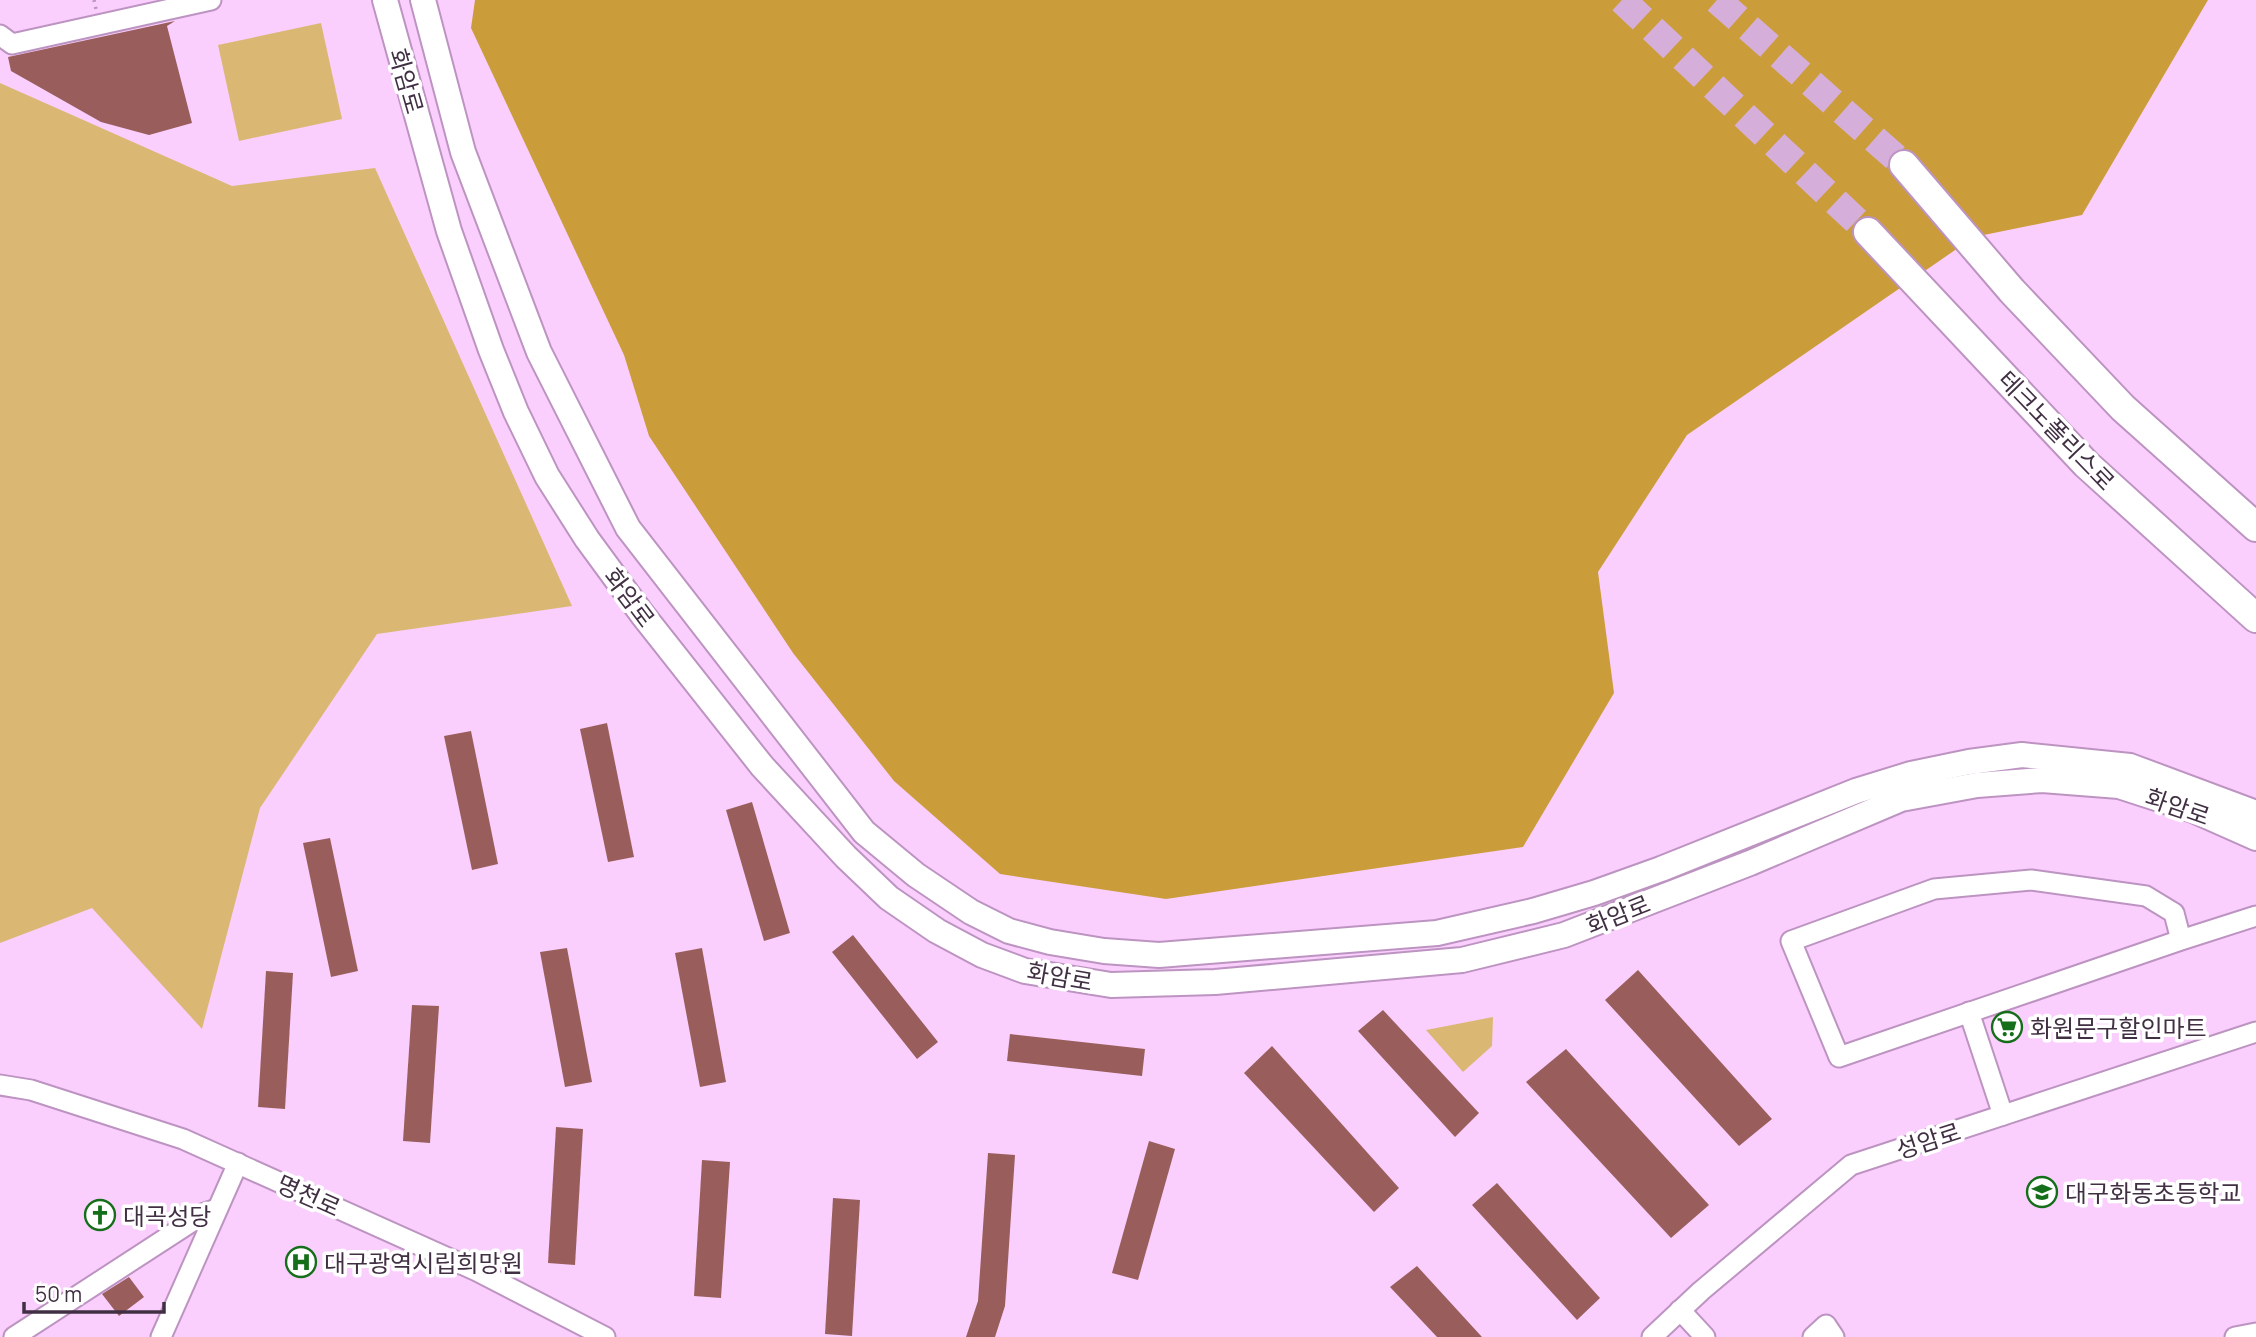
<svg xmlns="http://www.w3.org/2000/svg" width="2256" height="1337" viewBox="0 0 2256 1337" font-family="Manrope,'Noto Sans KR',sans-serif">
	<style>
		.green { fill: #dab874 }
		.forest { fill: #cb9d3a }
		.building { fill: #995e5b }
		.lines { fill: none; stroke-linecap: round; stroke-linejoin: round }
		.highway-tunnel { stroke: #d5afd9; stroke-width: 28; stroke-dasharray: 28 14; stroke-linecap: butt }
		.minor-casing { stroke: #bd94c1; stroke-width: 23 }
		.major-casing { stroke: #bd94c1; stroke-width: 28 }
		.highway-casing { stroke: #bd94c1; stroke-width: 32 }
		.path { stroke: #b997bd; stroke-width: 3.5; stroke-dasharray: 2 5; stroke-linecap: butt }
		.minor { stroke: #fff; stroke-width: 19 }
		.major { stroke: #fff; stroke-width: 24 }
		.highway { stroke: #fff; stroke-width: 28 }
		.labels { text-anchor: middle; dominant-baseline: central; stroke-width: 7; stroke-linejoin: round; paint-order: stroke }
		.street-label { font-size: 24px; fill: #413043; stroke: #fff }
		.poi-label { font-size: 24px; fill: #413043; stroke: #fff; text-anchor: start }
	</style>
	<rect width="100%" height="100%" fill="#facffe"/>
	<!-- green -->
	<g class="green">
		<polygon points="321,23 342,119 239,141 218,45"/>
		<polygon points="0,83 232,186 375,168 572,606 377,634 260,808 202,1029 92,908 0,943"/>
		<polygon points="1493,1017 1492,1046 1463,1072 1426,1030"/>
	</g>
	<!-- forest -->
	<polygon class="forest" points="475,0 2208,0 2082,215 1974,237 1687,435 1598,572 1614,693 1523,847 1166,899 1000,874 894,781 793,653 649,436 624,355 471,28"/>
	<!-- building -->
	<g class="building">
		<polygon points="175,21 167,26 192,123 149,135 101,122 11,71 8,57"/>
		<polygon points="607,723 634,857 608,862 580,729"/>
		<polygon points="471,731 498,864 472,870 444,736"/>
		<polygon points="752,802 790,933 764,941 726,810"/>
		<polygon points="330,838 358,971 331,977 303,843"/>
		<polygon points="853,935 938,1042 917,1059 832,952"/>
		<polygon points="567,948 592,1082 565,1087 540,952"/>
		<polygon points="702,948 726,1082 700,1087 675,953"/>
		<polygon points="1638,970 1772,1119 1739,1146 1605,1000"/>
		<polygon points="266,971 293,973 285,1109 258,1107"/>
		<polygon points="412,1005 439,1006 430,1143 403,1141"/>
		<polygon points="1383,1010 1479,1113 1455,1137 1358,1031"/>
		<polygon points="1010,1034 1145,1049 1142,1076 1007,1061"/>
		<polygon points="1272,1046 1399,1188 1374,1212 1244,1073"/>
		<polygon points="1566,1049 1709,1205 1671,1238 1526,1082"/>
		<polygon points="556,1127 583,1129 575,1265 548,1263"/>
		<polygon points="1149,1141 1175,1149 1138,1280 1112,1273"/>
		<polygon points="988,1153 1015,1155 1005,1306 995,1337 966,1337 978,1301"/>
		<polygon points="702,1160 730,1162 721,1298 694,1296"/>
		<polygon points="1497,1183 1600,1298 1577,1320 1472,1205"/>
		<polygon points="833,1198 860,1200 852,1336 825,1334"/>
		<polygon points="1417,1266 1482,1337 1437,1337 1390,1287"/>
		<polygon points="129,1277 144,1297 119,1316 102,1294"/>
	</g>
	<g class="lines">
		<!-- highway-tunnel -->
		<g class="highway-tunnel">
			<polyline points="1622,0 1868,232"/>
			<polyline points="1717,0 1904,165"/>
		</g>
		<!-- minor casing -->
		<g class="minor-casing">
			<g id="minor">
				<polyline points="0,35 12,44 211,0"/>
				<polyline points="2181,940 2174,913 2146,896 2031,880 1934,889 1791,941 1839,1057 2181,940 2256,916"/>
				<polyline points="1969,1012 2003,1115"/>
				<polyline points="0,1085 31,1090 183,1139 477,1271 605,1337"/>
				<polyline points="1680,1310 1705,1337"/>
				<polyline points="14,1337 205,1213 217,1209"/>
				<polyline points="161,1337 238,1163"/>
				<polyline points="1652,1337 1701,1291 1851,1165 2256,1032"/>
				<polyline points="1813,1337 1826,1325 1834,1337"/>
				<polyline points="2235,1337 2256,1333"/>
			</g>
		</g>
		<!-- major casing -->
		<g class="major-casing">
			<g id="major">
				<polyline points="385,0 449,231 491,350 516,412 547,476 587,539 642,614 762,766 846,857 889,898 937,931 982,955 1025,971 1111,985 1215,982 1462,960 1564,935 1750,863 1901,799 1977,785 2042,780 2119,786 2193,810 2256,838"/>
				<polyline points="423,0 463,152 539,352 628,528 864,832 916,875 971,912 1009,931 1050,942 1104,951 1159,955 1437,933 1533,911 1594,893 1661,869 1856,791 1911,774 1969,762 2022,755 2130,766 2256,813"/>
			</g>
		</g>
		<!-- highway casing -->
		<g class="highway-casing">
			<g id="highway">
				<polyline points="1904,165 2012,291 2123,408 2256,527"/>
				<polyline points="1868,232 2086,464 2256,618"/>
			</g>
		</g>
		<!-- path -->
		<polyline class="path" points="94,0 96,9"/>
		<!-- minor -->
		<use href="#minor" class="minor"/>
		<!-- major -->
		<use href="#major" class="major"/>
		<!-- highway -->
		<use href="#highway" class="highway"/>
	</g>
	<!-- icons -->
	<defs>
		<g id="supermarket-ring" transform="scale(1.575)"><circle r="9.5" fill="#fff" stroke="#156e19" stroke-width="1.5"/><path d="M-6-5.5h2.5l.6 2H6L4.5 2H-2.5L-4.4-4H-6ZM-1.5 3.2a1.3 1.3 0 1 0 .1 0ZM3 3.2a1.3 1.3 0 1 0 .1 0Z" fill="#156e19"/></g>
		<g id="school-ring" transform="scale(1.575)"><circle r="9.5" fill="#fff" stroke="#156e19" stroke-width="1.5"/><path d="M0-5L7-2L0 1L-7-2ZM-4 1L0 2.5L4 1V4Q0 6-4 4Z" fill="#156e19"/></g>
		<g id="church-ring" transform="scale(1.575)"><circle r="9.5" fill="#fff" stroke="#156e19" stroke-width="1.5"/><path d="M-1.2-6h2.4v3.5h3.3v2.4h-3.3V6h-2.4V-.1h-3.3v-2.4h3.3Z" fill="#156e19"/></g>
		<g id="hospital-ring" transform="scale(1.575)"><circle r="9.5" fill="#fff" stroke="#156e19" stroke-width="1.5"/><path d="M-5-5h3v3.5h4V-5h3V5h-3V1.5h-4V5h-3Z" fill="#156e19"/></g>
	</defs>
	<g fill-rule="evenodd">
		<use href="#supermarket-ring" x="2007" y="1027"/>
		<use href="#school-ring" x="2042" y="1192"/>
		<use href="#church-ring" x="100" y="1215"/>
		<use href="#hospital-ring" x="301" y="1262"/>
	</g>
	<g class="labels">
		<!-- street labels -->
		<g class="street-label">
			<text transform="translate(407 81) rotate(74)">화암로</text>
			<text transform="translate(2057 430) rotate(46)">테크노폴리스로</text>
			<text transform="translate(630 597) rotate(53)">화암로</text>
			<text transform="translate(2178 806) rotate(19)">화암로</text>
			<text transform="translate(1618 914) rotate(-22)">화암로</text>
			<text transform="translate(1060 976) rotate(10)">화암로</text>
			<text transform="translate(1928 1140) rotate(-18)">성암로</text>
			<text transform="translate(309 1195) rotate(24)">명천로</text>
		</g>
		<!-- poi labels -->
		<g class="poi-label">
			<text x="2030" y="1027">화원문구할인마트</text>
			<text x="2065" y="1192">대구화동초등학교</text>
			<text x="123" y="1215">대곡성당</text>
			<text x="324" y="1262">대구광역시립희망원</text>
		</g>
	</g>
	<!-- scale -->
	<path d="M24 1302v10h140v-10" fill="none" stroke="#413043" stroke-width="3.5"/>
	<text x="35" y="1302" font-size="21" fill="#413043" stroke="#ffffff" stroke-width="5" paint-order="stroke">50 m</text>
</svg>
